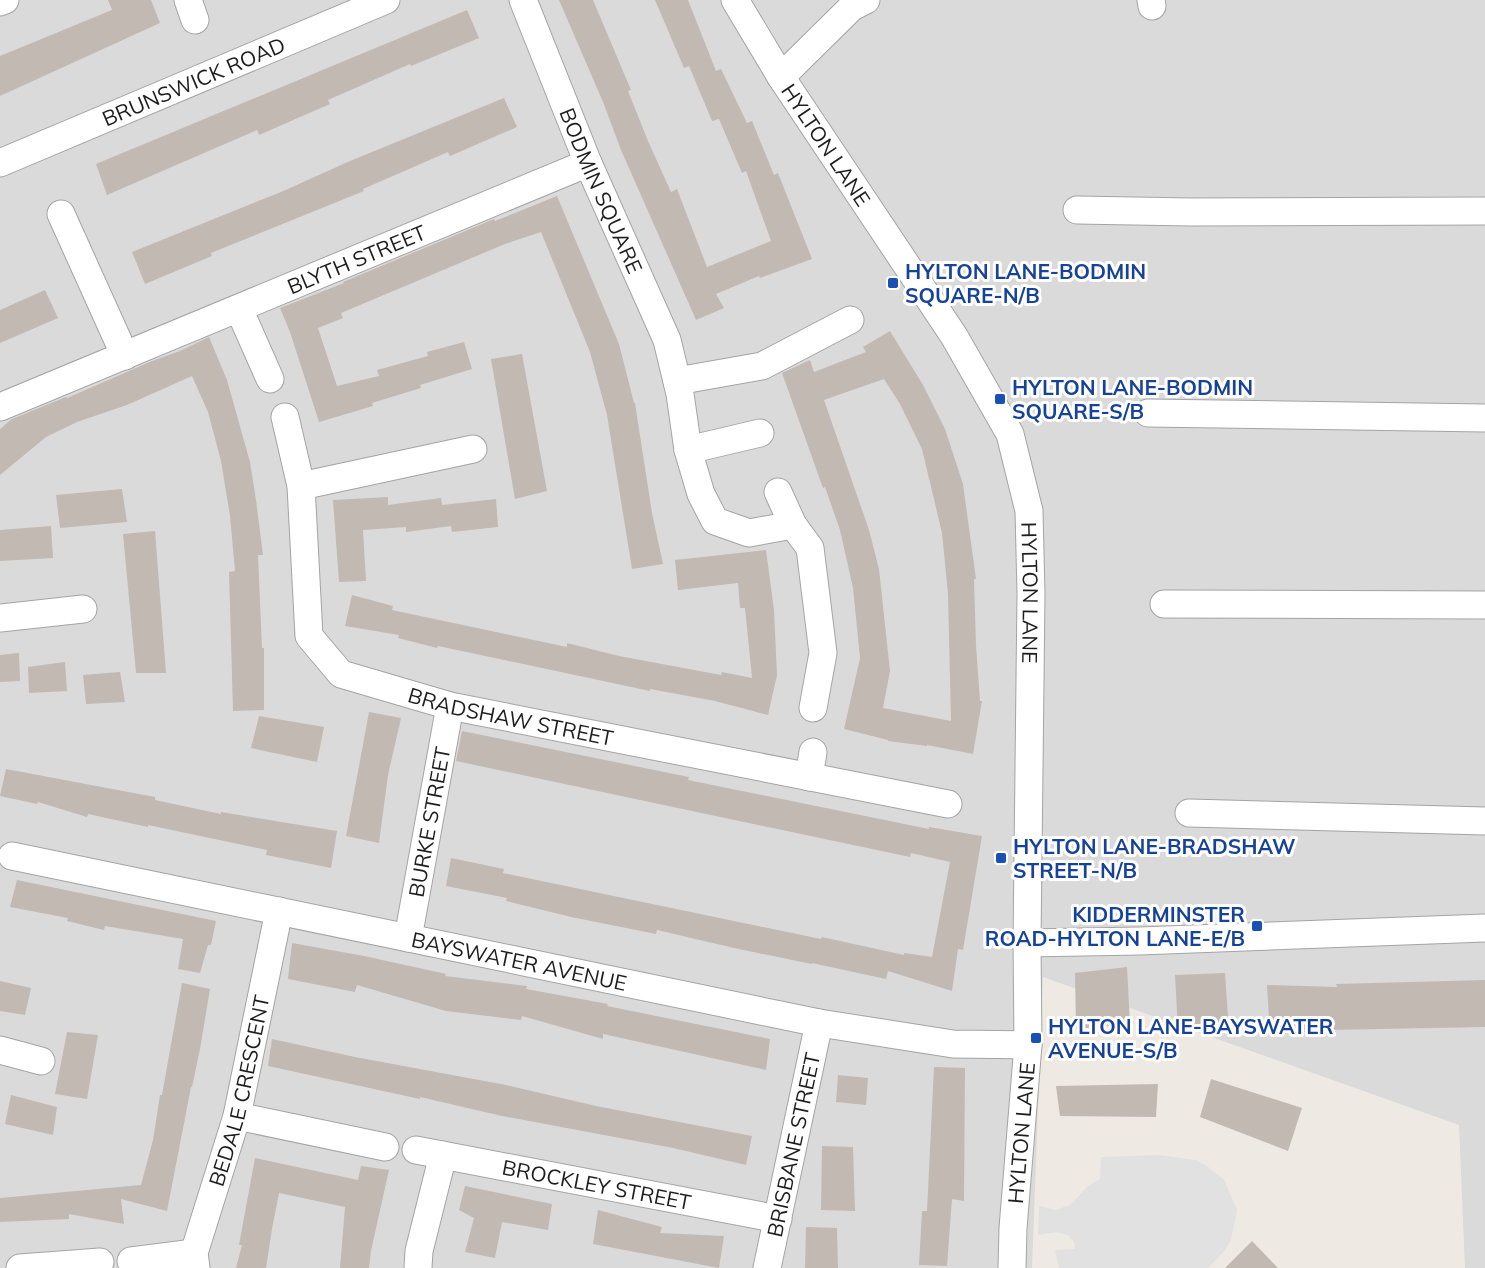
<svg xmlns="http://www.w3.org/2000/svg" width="1485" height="1268" viewBox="0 0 1485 1268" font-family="Mulish,sans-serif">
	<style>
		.residential { fill: #dbdada }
		.parking { fill: #e1e1e1 }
		.building { fill: #c2b9b2; fill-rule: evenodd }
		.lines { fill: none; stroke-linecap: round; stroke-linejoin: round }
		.minor-casing { stroke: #a4a4a4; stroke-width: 29 }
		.minor { stroke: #fff; stroke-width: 27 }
		.transit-dot { fill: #1a4fb4; stroke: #fff; stroke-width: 2 }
		.labels { text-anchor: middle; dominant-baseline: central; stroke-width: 6; stroke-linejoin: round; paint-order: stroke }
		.street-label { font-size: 21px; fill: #1d1d1d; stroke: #fff }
		.transit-label { font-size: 21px; font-weight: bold; fill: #164399; stroke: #fff; text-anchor: start }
	</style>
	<rect width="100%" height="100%" fill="#eeeae3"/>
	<!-- residential -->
	<polygon class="residential" points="0,0 1485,0 1485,1268 1465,1268 1459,1125 1043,977 1032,1268 0,1268"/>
	<!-- parking -->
	<polygon class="parking" points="1159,1155 1196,1160 1207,1166 1224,1180 1237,1210 1231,1240 1225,1250 1208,1268 1059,1268 1055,1250 1075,1249 1074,1242 1068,1235 1056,1232 1038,1235 1039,1206 1055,1210 1070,1205 1087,1187 1100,1179 1101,1157"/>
	<!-- building -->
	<g class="building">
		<polygon points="108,0 151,0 160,23 0,96 0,56 112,10"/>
		<polygon points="559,0 593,0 631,90 628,91 648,141 671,192 677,189 707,267 771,241 746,171 742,173 719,119 712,121 689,66 684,68 655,0 688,0 716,71 721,69 747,123 752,121 774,175 778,173 812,259 760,278 759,276 716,294 724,308 696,320 621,150 603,102"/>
		<polygon points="467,10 479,38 411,66 410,64 328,100 330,104 259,135 257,130 107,195 96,164"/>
		<polygon points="504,98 517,127 450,156 448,152 363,189 364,191 211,253 212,256 145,284 132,252 281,192 350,161"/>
		<polygon points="557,196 619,344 634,403 635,403 652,513 663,564 632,569 607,415 590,352 541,232 505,244 341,313 343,318 318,328 337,386 379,376 377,370 428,356 427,352 464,342 472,369 420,385 421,388 372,403 373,406 319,422 290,332 280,308 344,283 343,282 494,219 495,221"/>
		<polygon points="45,290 58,318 0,343 0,310"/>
		<path d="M890 331 923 385 945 429 963 484 976 579H974L976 645 980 701H982L973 754 927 745V746L888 741V740L844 729 860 658 853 588 840 530 825 487 823 488 782 373 810 360 814 372 866 352 863 347ZM884 379 900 404 922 449 942 533 948 594 951 721 883 708 890 671 879 569 869 530 824 400Z"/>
		<polygon points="209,337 227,380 250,462 256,500 263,555 258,555 262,648 264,648 264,710 233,711 229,572 235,571 230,516 221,461 208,412 192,376 127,405 77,422 46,437 0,475 0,429 12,419 66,397 67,398 152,361 180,351"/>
		<polygon points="522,354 547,491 515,499 491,359"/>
		<polygon points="122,489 127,522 60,528 56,495"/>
		<polygon points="388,497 388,505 441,498 442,505 496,499 498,527 452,532 451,526 406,532 406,527 363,530 366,581 339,582 333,500"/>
		<polygon points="51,526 53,558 0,561 0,530"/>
		<polygon points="155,531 166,673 136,673 123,534"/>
		<polygon points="766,550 774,610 777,675 768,715 715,701 650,689 650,691 438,646 437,648 398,638 399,635 345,626 352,595 393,606 392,610 567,647 567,643 619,656 721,675 722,672 752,678 745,608 740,608 738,583 678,590 675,560"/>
		<polygon points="19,653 20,681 0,682 0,655"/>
		<polygon points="65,662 67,691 29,693 28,667"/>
		<polygon points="120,672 125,702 86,704 83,675"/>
		<polygon points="369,712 401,718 388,775 379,843 346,836"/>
		<polygon points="259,716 324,727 317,762 251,748"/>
		<polygon points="462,731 689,777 688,780 929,829 929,827 982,836 963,950 958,949 952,991 888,971 886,979 812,963 812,964 734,948 657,930 656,934 571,917 506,901 507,898 446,886 451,858 504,869 503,873 821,939 822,937 904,955 904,953 932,957 950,862 911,853 910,857 456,761"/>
		<polygon points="6,769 155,797 155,800 221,814 221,812 337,831 331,868 266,855 267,850 148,825 148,827 88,814 87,817 38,802 37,804 0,796"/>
		<polygon points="17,880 216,921 211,945 208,945 200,973 178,969 183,939 105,926 104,930 67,921 68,918 10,907"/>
		<polygon points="292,943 364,956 446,974 445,976 527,986 526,989 608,1004 607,1006 770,1039 766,1070 603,1034 603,1039 522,1016 521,1020 446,1011 357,985 355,992 288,979"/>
		<polygon points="1127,967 1130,1024 1076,1029 1075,973"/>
		<polygon points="1225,973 1229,1031 1178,1031 1175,975"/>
		<polygon points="1485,980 1485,1027 1328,1030 1270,1035 1267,985 1337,987 1336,984"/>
		<polygon points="0,981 31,988 25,1015 0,1011"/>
		<polygon points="182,983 210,989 200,1049 192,1087 191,1087 167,1211 121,1199 124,1224 69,1214 69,1219 0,1222 0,1198 141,1185 153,1140 160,1095 162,1095"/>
		<polygon points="67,1032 98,1035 87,1099 55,1094"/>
		<polygon points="272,1039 355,1057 506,1085 596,1106 752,1136 746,1165 673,1148 502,1116 420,1097 420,1099 268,1066"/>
		<polygon points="934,1067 965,1068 964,1201 952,1199 947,1266 919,1265 922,1211 927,1211"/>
		<polygon points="838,1075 868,1078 866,1105 836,1102"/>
		<polygon points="1211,1079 1302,1108 1288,1151 1200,1117"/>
		<polygon points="1158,1084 1156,1117 1060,1116 1056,1086"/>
		<polygon points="11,1095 57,1107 53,1135 5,1124"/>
		<polygon points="822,1146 853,1147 855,1211 821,1210"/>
		<polygon points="255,1158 358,1180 361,1166 389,1170 371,1251 369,1268 340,1268 345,1207 279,1193 272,1229 266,1268 236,1268 242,1245 239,1245"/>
		<polygon points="465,1186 552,1204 548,1230 502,1222 495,1258 465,1252 474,1218 459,1210"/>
		<polygon points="598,1210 662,1227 660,1233 724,1236 719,1268 593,1244"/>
		<polygon points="806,1227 837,1228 838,1268 805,1268"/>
		<polygon points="1252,1241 1278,1268 1225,1268"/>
	</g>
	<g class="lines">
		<!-- minor casing -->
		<g class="minor-casing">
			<g id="minor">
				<polyline points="188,0 195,20"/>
				<path id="s1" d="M523 0 588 163 667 340 680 394 688 450 701 494 715 521 749 533 793 525"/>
				<path id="s2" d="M735 0 781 77 954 336 1010 434 1029 511 1031 593 1027 943 1028 1045 1013 1228 1012 1268"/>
				<polyline points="1151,0 1152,6"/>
				<polyline points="0,2 5,0"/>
				<polyline points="781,77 852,7 866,0"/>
				<path id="s3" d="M0 163 386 0"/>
				<polyline points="1077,210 1191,212 1485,211"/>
				<polyline points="61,214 125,356"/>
				<polyline points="239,309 270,379"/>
				<polyline points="677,381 762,366 850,320"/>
				<path id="s4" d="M0 407 588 163"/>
				<polyline points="1148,413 1485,418"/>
				<path id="s5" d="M285 417 301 486 309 636 341 674 450 706 948 804"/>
				<polyline points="688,450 760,433"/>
				<polyline points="301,486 473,449"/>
				<polyline points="778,492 793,525 810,548 823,653 813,708"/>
				<polyline points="1164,604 1485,605"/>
				<polyline points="0,618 83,609"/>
				<polyline points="809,777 813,752"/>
				<polyline points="1189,813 1485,821"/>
				<path id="s6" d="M12 856 819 1023 953 1044 1028 1045"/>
				<path id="s7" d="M408 938 450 706"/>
				<polyline points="1027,943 1140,941 1485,928"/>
				<polyline points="0,1050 41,1061"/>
				<polyline points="237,1116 385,1147"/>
				<path id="s8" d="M416 1150 778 1219"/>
				<polyline points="131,1261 194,1253"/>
				<polyline points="20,1268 100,1262"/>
				<path id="s9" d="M196 1268 194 1253 237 1116 279 911"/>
				<polyline points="418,1268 419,1251 443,1155"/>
				<path id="s10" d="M767 1268 819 1023"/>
			</g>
		</g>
		<!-- minor -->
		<use href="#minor" class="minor"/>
	</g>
	<!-- markers -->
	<g class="transit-dot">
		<rect x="887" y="277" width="12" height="12" rx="3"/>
		<rect x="994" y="393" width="12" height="12" rx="3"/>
		<rect x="995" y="852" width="12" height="12" rx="3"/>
		<rect x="1251" y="920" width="12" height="12" rx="3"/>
		<rect x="1030" y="1032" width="12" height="12" rx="3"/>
	</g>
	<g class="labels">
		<!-- street labels -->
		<g class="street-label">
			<text stroke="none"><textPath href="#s3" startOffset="210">BRUNSWICK ROAD</textPath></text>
			<text stroke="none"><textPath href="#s2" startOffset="171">HYLTON LANE</textPath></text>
			<text stroke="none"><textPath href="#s1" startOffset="206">BODMIN SQUARE</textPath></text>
			<text stroke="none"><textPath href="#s4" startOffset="386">BLYTH STREET</textPath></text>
			<text stroke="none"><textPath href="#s2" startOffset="675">HYLTON LANE</textPath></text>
			<text stroke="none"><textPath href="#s5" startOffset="446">BRADSHAW STREET</textPath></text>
			<text stroke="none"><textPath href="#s7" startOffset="118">BURKE STREET</textPath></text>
			<text stroke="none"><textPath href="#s6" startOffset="518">BAYSWATER AVENUE</textPath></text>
			<text stroke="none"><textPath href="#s9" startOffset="184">BEDALE CRESCENT</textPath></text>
			<text transform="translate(1021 1133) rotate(-85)">HYLTON LANE</text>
			<text stroke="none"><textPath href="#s10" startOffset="126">BRISBANE STREET</textPath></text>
			<text stroke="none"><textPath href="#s8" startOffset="184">BROCKLEY STREET</textPath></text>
		</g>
		<!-- transit labels -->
		<g class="transit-label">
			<text x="905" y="271">HYLTON LANE-BODMIN<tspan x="905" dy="24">SQUARE-N/B</tspan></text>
			<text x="1012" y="387">HYLTON LANE-BODMIN<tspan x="1012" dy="24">SQUARE-S/B</tspan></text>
			<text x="1013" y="846">HYLTON LANE-BRADSHAW<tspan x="1013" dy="24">STREET-N/B</tspan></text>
			<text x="1245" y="914" text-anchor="end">KIDDERMINSTER<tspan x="1245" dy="24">ROAD-HYLTON LANE-E/B</tspan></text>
			<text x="1048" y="1026">HYLTON LANE-BAYSWATER<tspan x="1048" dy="24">AVENUE-S/B</tspan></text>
		</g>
	</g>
</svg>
